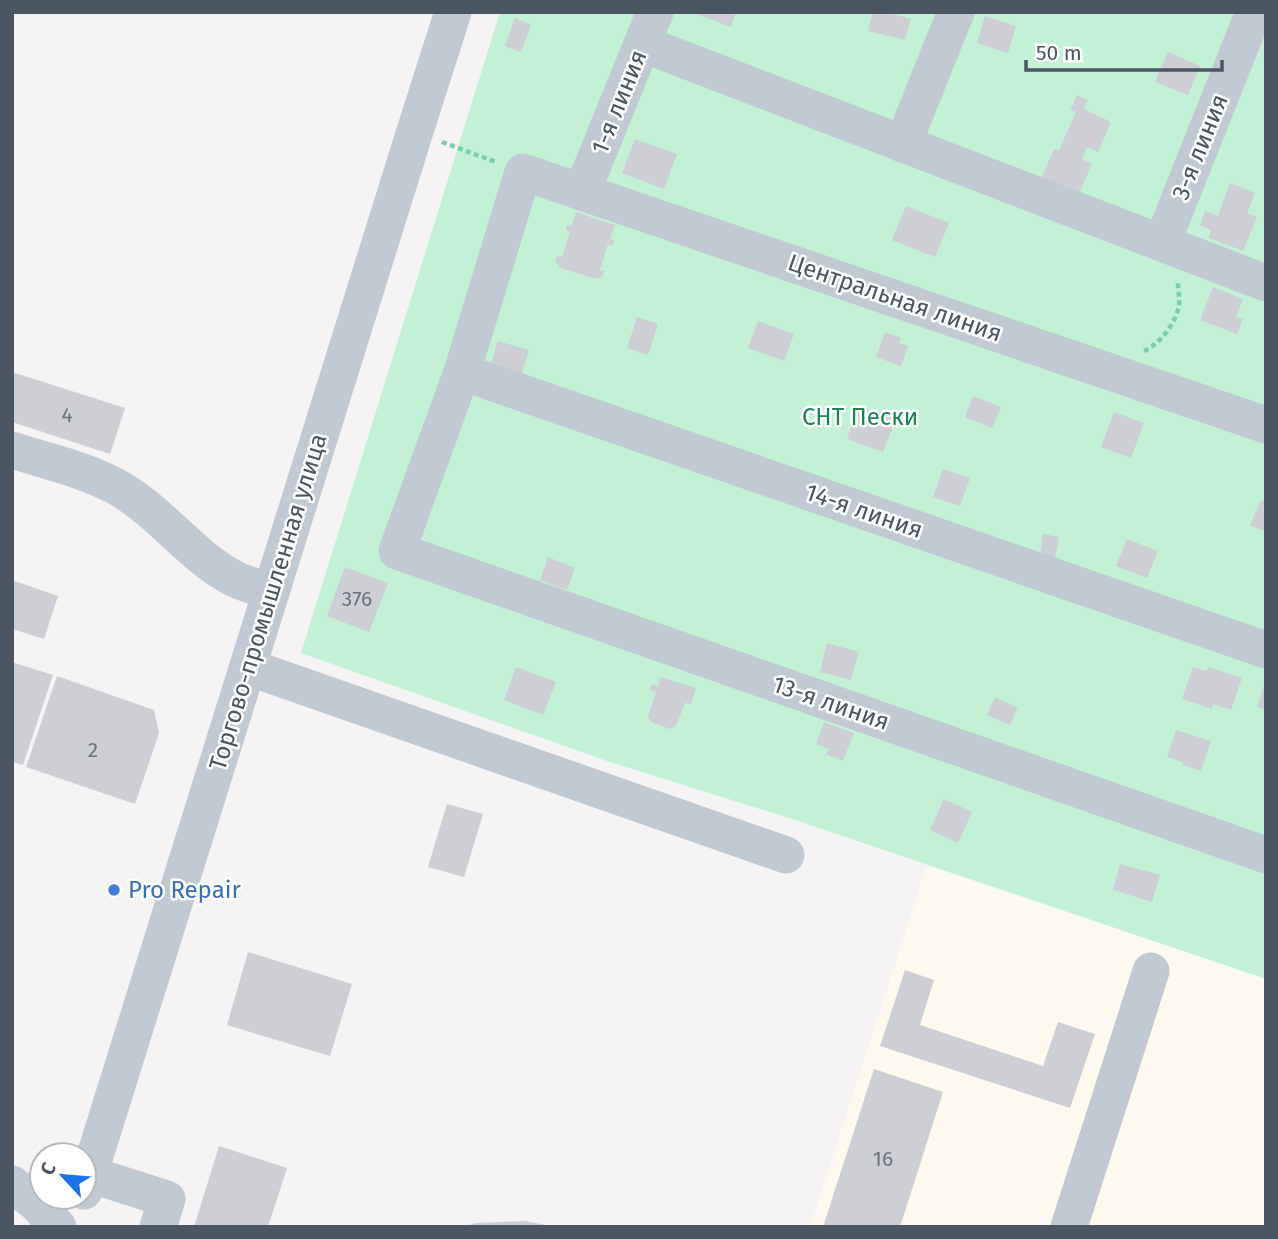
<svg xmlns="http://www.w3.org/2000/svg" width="1278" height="1239" viewBox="0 0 1278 1239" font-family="'Fira Sans',sans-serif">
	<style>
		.commercial { fill: #fdf9ef }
		.green { fill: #c3f1d5 }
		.building { fill: #cdcfd5 }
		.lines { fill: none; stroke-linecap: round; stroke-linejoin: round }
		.path { stroke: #7ad0a6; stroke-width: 4.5; stroke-dasharray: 5 3.5; stroke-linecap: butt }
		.minor { stroke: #c1cad2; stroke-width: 37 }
		.shop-dot { fill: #3f7fe0; stroke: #fff; stroke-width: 2.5 }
		.labels { text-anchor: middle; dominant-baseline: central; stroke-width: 5; stroke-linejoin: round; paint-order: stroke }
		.number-label { font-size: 21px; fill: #6b747e }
		.street-label { font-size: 24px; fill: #4a5661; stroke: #fff }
		.park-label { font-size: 24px; fill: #17864f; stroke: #fff }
		.shop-label { font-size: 24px; fill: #366cbe; stroke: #fff; text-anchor: start }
	</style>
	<rect width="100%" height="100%" fill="#f5f3f3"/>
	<!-- commercial -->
	<polygon class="commercial" points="927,865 1266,979 1266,1227 810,1227"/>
	<!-- green -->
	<polygon class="green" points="500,12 1266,12 1266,979 792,819 607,761 301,653"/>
	<!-- building -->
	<g class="building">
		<polygon points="691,12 736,12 731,27"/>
		<polygon points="873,12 886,12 911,19 905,40 868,31"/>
		<polygon points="985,16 1016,26 1008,53 977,43"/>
		<polygon points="515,18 531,25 521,52 505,46"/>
		<polygon points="1168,52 1200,66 1188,95 1155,82"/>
		<polygon points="1077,95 1088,100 1084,109 1111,122 1098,152 1087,147 1082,159 1092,164 1077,198 1040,181 1054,149 1059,150 1076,112 1070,110"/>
		<polygon points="635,139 677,154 664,189 622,173"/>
		<polygon points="1230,183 1255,193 1247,213 1257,217 1243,251 1209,238 1211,230 1200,225 1205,211 1218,216"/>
		<polygon points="906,206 949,223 935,257 892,240"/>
		<polygon points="576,212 615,225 610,239 614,240 612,246 608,244 600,270 604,271 601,278 597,277 596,279 558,267 559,264 555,263 557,256 562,257 570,232 566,230 567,225 572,226"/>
		<polygon points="1213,287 1243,299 1236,317 1243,319 1237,334 1200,320"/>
		<polygon points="637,317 658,324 648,355 627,348"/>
		<polygon points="758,321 794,334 784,361 748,348"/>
		<polygon points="885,332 901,338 899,343 908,346 901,366 876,357"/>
		<polygon points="498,341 529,350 521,377 490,367"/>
		<polygon points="12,372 125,408 110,454 12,422"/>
		<polygon points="973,396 1001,407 992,428 965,417"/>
		<polygon points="858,406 896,419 883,452 847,439"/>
		<polygon points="1114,412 1144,423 1131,458 1101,447"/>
		<polygon points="943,469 970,478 960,506 933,497"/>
		<polygon points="1261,500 1266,502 1266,532 1250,525"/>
		<polygon points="1043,534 1059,537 1055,558 1040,555"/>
		<polygon points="1127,539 1158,551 1147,578 1116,566"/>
		<polygon points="548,557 575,568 567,590 540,580"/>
		<polygon points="345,567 388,583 369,632 327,616"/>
		<polygon points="12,580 58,596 44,639 12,629"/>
		<polygon points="827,643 859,652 851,680 820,672"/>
		<polygon points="12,662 53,675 23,765 12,762"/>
		<polygon points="516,667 556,682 543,715 504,700"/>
		<polygon points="1193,667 1207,671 1208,667 1242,678 1231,710 1213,704 1212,709 1182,699"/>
		<polygon points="57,676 154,710 159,733 135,804 26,767"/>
		<polygon points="660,677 696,688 691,704 685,703 676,726 670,729 651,722 648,717 656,692 650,690 652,684 658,686"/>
		<polygon points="1265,683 1266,683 1266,710 1257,707"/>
		<polygon points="995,697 1018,708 1010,725 987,715"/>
		<polygon points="824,722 854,733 843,761 826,754 829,749 816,744"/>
		<polygon points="1176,730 1211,741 1201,771 1183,765 1183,762 1167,757"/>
		<polygon points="944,799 972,812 958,843 930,830"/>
		<polygon points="447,804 483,814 464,877 428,867"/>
		<polygon points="1120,864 1160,875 1152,902 1113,890"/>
		<polygon points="248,952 352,984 330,1056 227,1025"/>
		<polygon points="905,970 934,980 920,1025 1043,1066 1058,1022 1095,1034 1070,1108 880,1046"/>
		<polygon points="874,1069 943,1092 900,1227 823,1227"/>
		<polygon points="219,1146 287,1168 268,1227 194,1227"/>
		<polygon points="525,1221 546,1225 546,1227 466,1226 476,1223"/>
	</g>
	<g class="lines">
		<!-- path -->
		<g class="path">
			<polyline points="442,142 496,162"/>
			<path d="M1144 351C1160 344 1175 324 1179 306 1180 299 1178 290 1178 283"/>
		</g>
		<!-- minor -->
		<g class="minor">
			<polyline points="643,44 1266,283"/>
			<polyline points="903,144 956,12"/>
			<polyline points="582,192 655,12"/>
			<polyline points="1162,243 1254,12"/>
			<polyline points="462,372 1266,650"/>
			<polyline points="1266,425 523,172 462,372 397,551 1266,855"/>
			<path d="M12 450C46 461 83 469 115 486 160 510 190 556 235 579 246 584 259 588 271 592"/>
			<polyline points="248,667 786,855"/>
			<polyline points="89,1174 167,1199 158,1227"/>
			<polyline points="12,1184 37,1204 58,1227"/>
			<polyline points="84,1191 415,131 453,12"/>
			<polyline points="1069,1227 1151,971"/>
		</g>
	</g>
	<!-- markers -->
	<circle class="shop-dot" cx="114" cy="890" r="7"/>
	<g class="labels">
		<!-- number labels -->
		<g class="number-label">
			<text x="67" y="415">4</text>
			<text x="357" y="599">376</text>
			<text x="93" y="750">2</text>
			<text x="883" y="1159">16</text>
		</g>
		<!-- street labels -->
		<g class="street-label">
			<text transform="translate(619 102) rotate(-68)">1-я линия</text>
			<text transform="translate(1200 147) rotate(-68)">3-я линия</text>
			<text transform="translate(895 298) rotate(19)">Центральная линия</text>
			<text transform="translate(864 511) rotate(19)">14-я линия</text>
			<text transform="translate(268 602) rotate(-73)">Торгово-промышленная улица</text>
			<text transform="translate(831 703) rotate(19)">13-я линия</text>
		</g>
		<!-- park labels -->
		<g class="park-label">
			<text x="860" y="417">СНТ Пески</text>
		</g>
		<!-- shop labels -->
		<g class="shop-label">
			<text x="128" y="890">Pro Repair</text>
		</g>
	</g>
	<!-- border -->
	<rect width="1278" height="1239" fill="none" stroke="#4a5661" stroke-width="28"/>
	<!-- north arrow -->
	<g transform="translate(63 1176) rotate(296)"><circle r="33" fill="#ffffff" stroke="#b7bbc0" stroke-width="2"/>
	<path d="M0-5L12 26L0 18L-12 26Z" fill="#1a73e8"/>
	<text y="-10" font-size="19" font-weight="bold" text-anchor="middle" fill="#4a5661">С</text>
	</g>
	<!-- scale -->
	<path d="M1026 60v10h196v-10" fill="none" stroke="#4a5661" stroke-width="3.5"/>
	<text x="1036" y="60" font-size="21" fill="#4a5661" stroke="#ffffff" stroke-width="5" paint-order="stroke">50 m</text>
</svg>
